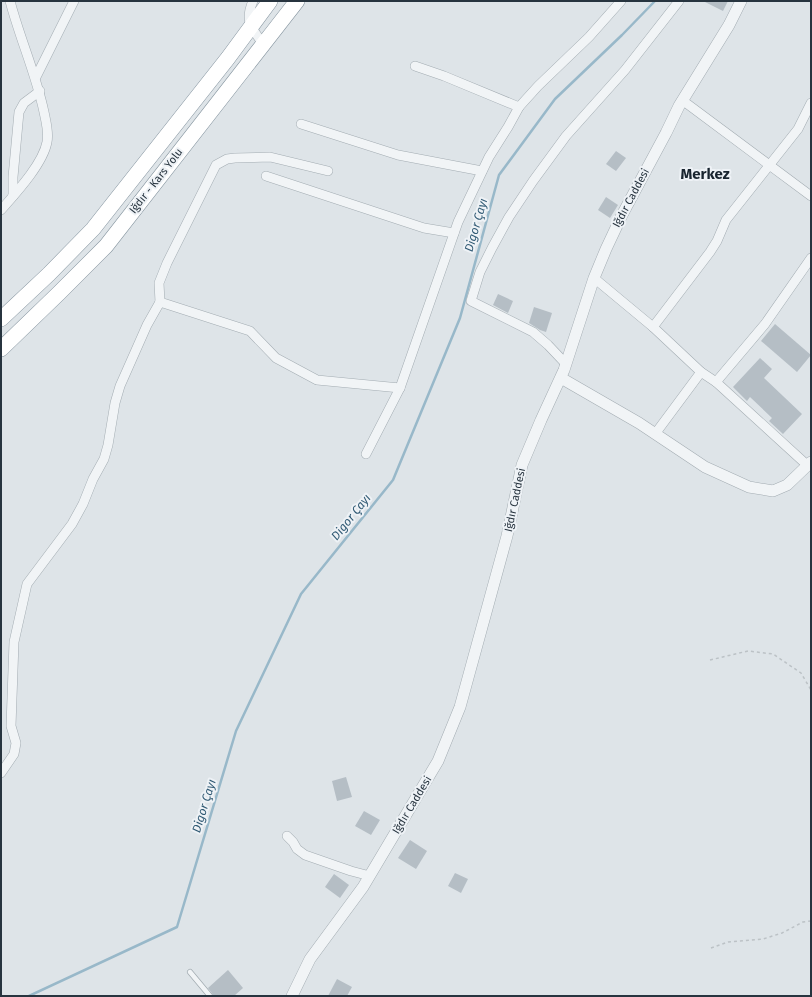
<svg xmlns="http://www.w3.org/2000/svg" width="812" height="997" viewBox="0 0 812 997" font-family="'Fira Sans',sans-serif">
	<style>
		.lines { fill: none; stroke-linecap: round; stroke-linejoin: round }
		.stream { stroke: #98b8c9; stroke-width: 2.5 }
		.building { fill: #b5bec5 }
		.service-casing { stroke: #a3acb2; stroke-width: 6 }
		.minor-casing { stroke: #a3acb2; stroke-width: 10 }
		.tertiary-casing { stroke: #a3acb2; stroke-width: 12 }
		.trunk-casing { stroke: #85949f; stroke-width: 16 }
		.path { stroke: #bcc2c6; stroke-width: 1.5; stroke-dasharray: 3 3; stroke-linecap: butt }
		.service { stroke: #f1f4f6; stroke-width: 4.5 }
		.minor { stroke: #f1f4f6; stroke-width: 9 }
		.tertiary { stroke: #f1f4f6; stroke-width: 11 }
		.trunk { stroke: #fff; stroke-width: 15 }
		.labels { text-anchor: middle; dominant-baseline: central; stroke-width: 4; stroke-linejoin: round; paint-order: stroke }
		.street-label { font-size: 11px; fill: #27343f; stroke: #eef2f6 }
		.water-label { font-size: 12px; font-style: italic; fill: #315a74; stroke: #eef2f6 }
		.district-label { font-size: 15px; font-weight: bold; fill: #192530; stroke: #eef2f6 }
	</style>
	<rect width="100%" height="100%" fill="#dee4e8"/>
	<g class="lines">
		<!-- stream -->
		<polyline class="stream" points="29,996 177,927 236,731 301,594 393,480 460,318 499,175 555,99 622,35 655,1"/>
	</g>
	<!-- building -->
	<g class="building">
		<polygon points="703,1 728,1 723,11"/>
		<polygon points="616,151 626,158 616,171 606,164"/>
		<polygon points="606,197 618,205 610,218 598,210"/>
		<polygon points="498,294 513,301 508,313 493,305"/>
		<polygon points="534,307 552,313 546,332 540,330 529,323"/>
		<polygon points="775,324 811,355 797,372 761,341"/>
		<polygon points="760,358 772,369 764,378 802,414 783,434 769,421 772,418 750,397 747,401 733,387"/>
		<polygon points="346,777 352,797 337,801 332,781"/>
		<polygon points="364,811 380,820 371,835 355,826"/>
		<polygon points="410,840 427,851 416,869 398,858"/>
		<polygon points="455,873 468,879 461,893 448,886"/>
		<polygon points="334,874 349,885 340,898 325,887"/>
		<polygon points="228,970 243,988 234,996 214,996 208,988"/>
		<polygon points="337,979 352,987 347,996 328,996"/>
	</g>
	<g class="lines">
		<!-- service casing -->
		<g class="service-casing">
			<polyline id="service" points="190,972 210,996"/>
		</g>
		<!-- minor casing -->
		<g class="minor-casing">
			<g id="minor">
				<path d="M253 1C244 21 252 29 264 45"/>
				<polyline points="415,66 444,76 519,107"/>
				<polyline points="36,77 74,1"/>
				<polyline points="682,100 811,196"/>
				<polyline points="301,124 398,155 482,171"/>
				<polyline points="266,176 424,228 454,233"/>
				<polyline points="13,196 13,177 19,112 24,103 40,91"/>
				<path d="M1 210C15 194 43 164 47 142 49 132 46 122 44 112 36 74 20 39 10 1"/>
				<polyline points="594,278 653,327 701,372 716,382 807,465"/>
				<polyline points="160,302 159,283 167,263 216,165 227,159 235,158 270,157 328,171"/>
				<polyline points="653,327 710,252 717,241 726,220 798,129 811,103"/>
				<polyline points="566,364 548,345 533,332 471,301 480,272 492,248 509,217 533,181 566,136 625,70 679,1"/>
				<polyline points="716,382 765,324 811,258"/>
				<polyline points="655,434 701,372"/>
				<polyline points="366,454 400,388 458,222 489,157 508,127 519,107 538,86 589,37 621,1"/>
				<polyline points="1,773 14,754 16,743 11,726 14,642 27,584 72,524 83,504 93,479 104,459 108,445 115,403 120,386 147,325 160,302 250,331 276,358 317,380 400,388"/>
				<polyline points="287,836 293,842 297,849 305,855 351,871 370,876"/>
			</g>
		</g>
		<!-- tertiary casing -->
		<g class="tertiary-casing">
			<g id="tertiary">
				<polyline points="561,378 639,423 705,467 749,487 773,491 787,485 811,462"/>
				<polyline points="292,996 310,959 363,887 438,761 460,707 507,536 522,465 541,420 564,370 594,278 606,249 622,215 666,133 679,106 729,25 741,1"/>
			</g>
		</g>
		<!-- trunk casing -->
		<g class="trunk-casing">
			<g id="trunk">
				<polyline points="1,319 49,274 93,229 228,58 270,1"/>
				<polyline points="1,349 59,293 106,246 297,1"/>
			</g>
		</g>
		<!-- path -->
		<g class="path">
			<polyline points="710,660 748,651 773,654 801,673 811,690"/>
			<polyline points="711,948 728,942 763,939 782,933 803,922 811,921"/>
		</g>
		<!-- service -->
		<use href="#service" class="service"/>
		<!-- minor -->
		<use href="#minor" class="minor"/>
		<!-- tertiary -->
		<use href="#tertiary" class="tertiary"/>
		<!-- trunk -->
		<use href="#trunk" class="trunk"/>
	</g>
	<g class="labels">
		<!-- street labels -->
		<g class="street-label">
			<text transform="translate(156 181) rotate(-52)">Iğdır - Kars Yolu</text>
			<text transform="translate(631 198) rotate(-62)">Iğdır Caddesi</text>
			<text transform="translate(515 500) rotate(-78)">Iğdır Caddesi</text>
			<text transform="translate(412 805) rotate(-59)">Iğdır Caddesi</text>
		</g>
		<!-- water labels -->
		<g class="water-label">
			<text transform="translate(476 225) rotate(-74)">Digor Çayı</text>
			<text transform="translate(351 517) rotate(-51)">Digor Çayı</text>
			<text transform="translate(204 806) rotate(-73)">Digor Çayı</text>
		</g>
		<!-- district labels -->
		<g class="district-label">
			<text x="705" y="174">Merkez</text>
		</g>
	</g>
	<!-- border -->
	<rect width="812" height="997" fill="none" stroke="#27343f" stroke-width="4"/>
</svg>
